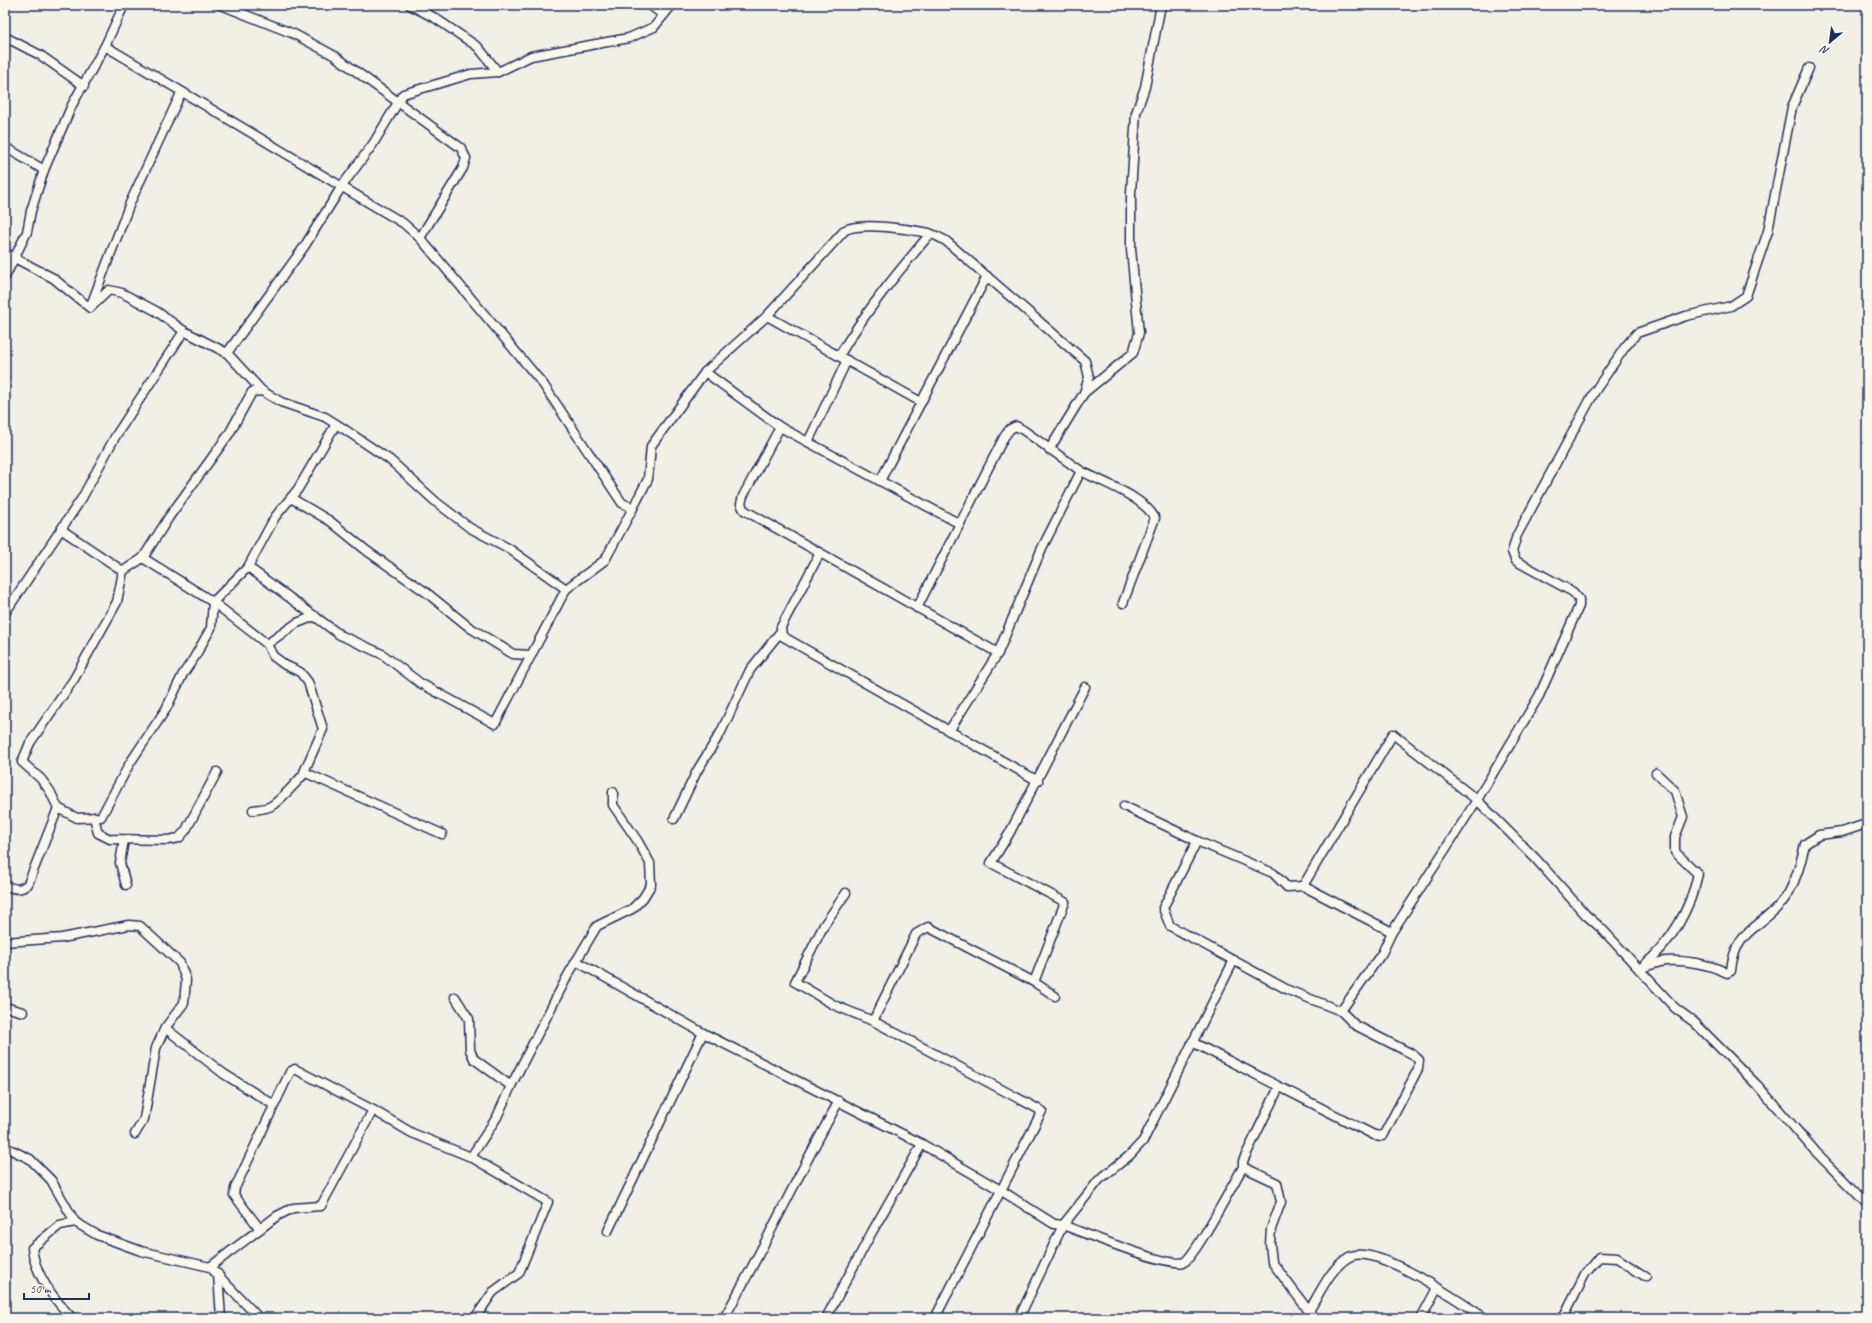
<svg xmlns="http://www.w3.org/2000/svg" width="1872" height="1323" viewBox="0 0 1872 1323" font-family="Caveat,sans-serif">
	<style>
		.lines { fill: none; stroke-linecap: round; stroke-linejoin: round }
		.minor-casing { stroke: #1b2f5e; stroke-width: 11 }
		.minor { stroke: #fbf7ec; stroke-width: 8 }
	</style>
	<rect width="100%" height="100%" fill="#f2efe6"/>
	<filter id="ink" filterUnits="userSpaceOnUse"><feTurbulence type="fractalNoise" baseFrequency=".025" numOctaves="2"/><feDisplacementMap in="SourceGraphic" scale="8" xChannelSelector="R" yChannelSelector="G"/><feConvolveMatrix kernelMatrix="1 2 1 2 8 2 1 2 1" color-interpolation-filters="sRGB"/></filter>
	<g filter="url(#ink)">
		<g class="lines">
			<!-- minor casing -->
			<g class="minor-casing">
				<g id="minor">
					<polyline points="221,5 294,34 335,56 461,148 466,158 463,168 420,238"/>
					<polyline points="410,5 435,18 478,47 498,72"/>
					<polyline points="650,5 663,15"/>
					<polyline points="5,37 40,55 84,86"/>
					<path d="M105 46 403 223 420 238 543 384 622 503 633 508 648 479 651 446 705 372 767 316 845 230C863 222 909 229 929 233 935 235 941 238 946 241L1085 361 1089 377 1084 393 1049 450"/>
					<polyline points="5,147 44,170"/>
					<polyline points="5,253 53,278 90,308 109,290 122,293 156,311 184,331 227,353 262,391 281,402 325,417 344,429 390,460 436,502 470,528 508,548 566,589"/>
					<polyline points="5,277 27,232 31,211 44,170 72,105 105,46 124,5"/>
					<polyline points="91,305 130,203 181,93"/>
					<polyline points="767,316 921,402"/>
					<polyline points="227,353 304,247 342,186 373,144 403,94 471,74 498,72 531,56 629,38 654,27 672,5"/>
					<path d="M839 356C865 312 897 273 930 234"/>
					<polyline points="705,372 780,427 960,524"/>
					<polyline points="1084,393 1133,353 1139,333 1131,249 1131,193 1136,113 1145,87 1161,5"/>
					<polyline points="780,427 743,496 741,504 744,510 998,653"/>
					<polyline points="808,442 847,360"/>
					<path d="M1081 471C1104 483 1142 496 1155 518L1123 603"/>
					<polyline points="880,481 987,276"/>
					<polyline points="291,498 330,521 367,551 427,593 469,627 513,654 531,655"/>
					<polyline points="62,530 123,571 117,602 74,679 30,743 22,762 41,779 50,791 58,808 77,818 101,817 130,763 166,709 183,674 194,658 211,628 213,602 248,567 275,517 298,489 336,424"/>
					<polyline points="820,553 781,627 782,636 1038,781"/>
					<polyline points="143,558 213,602 267,644 273,656 285,665 300,672 308,682 323,729 304,772 442,834"/>
					<polyline points="248,567 340,635 382,654 420,683 495,724 566,589 605,560 633,508"/>
					<polyline points="123,571 143,558 169,517 229,434 252,392 262,391"/>
					<polyline points="917,608 1004,437 1010,429 1016,426 1023,430 1081,471 1042,548 998,653 949,731"/>
					<polyline points="5,613 82,498 115,437 184,331"/>
					<polyline points="267,644 297,623 315,616"/>
					<polyline points="1124,806 1197,841 1273,873 1287,887 1303,886 1392,932"/>
					<path d="M253 810C258 809 264 809 269 807 279 803 297 781 306 772"/>
					<polyline points="94,817 98,833 110,839 168,840 179,838 186,830 217,772"/>
					<polyline points="674,819 697,771 721,732 750,670 781,631"/>
					<polyline points="124,840 120,863 126,885"/>
					<path d="M5 886C15 889 20 891 28 884L58 808"/>
					<polyline points="1303,886 1393,734 1477,800 1535,858 1586,915 1602,929 1675,1008 1694,1022 1757,1085 1815,1151 1867,1204"/>
					<polyline points="846,893 824,925 795,982 834,1005 873,1021 1042,1111 935,1318"/>
					<polyline points="5,942 62,938 129,925 140,926 180,963 186,980 184,1003 165,1028 156,1048 144,1119 135,1134"/>
					<polyline points="576,961 703,1033 922,1144 1002,1191 1054,1224 1063,1225 1099,1180 1129,1156 1143,1141 1234,960"/>
					<path d="M1643 966C1671 943 1690 910 1698 874L1675 852V837L1683 817 1675 791 1656 773"/>
					<path d="M1639 969C1647 966 1657 962 1666 961 1685 960 1710 964 1727 973L1731 971C1734 927 1768 926 1788 894 1797 878 1801 862 1805 844L1819 835 1842 832 1863 825 1867 827"/>
					<polyline points="1034,982 1065,902 991,863 1009,834 1085,687"/>
					<polyline points="455,997 469,1019 470,1050 474,1059 511,1086"/>
					<polyline points="5,1007 23,1012"/>
					<polyline points="1341,1011 1382,953 1392,932 1477,800 1539,696 1579,606 1579,599 1573,592 1516,561 1512,552 1517,535 1595,391 1625,347 1637,333 1686,316 1731,306 1746,296 1768,231 1792,107 1809,68"/>
					<polyline points="873,1021 916,934 928,927 1034,982 1055,996"/>
					<polyline points="165,1028 224,1074 274,1105"/>
					<polyline points="1192,1042 1374,1135 1383,1136 1418,1069 1419,1060 1412,1054 1355,1025 1341,1011 1288,990 1170,926 1163,908 1197,841"/>
					<polyline points="5,1147 30,1159 51,1180 75,1222"/>
					<polyline points="471,1157 497,1117 511,1086 568,975 597,926 632,909 643,898 651,885 650,863 637,840 613,805 613,792"/>
					<polyline points="1243,1167 1277,1183 1281,1202 1271,1229 1270,1244 1272,1262 1314,1318"/>
					<polyline points="260,1229 234,1195 235,1188 290,1072 295,1069 373,1110 412,1133 471,1157 548,1202 519,1273 493,1292 475,1318"/>
					<polyline points="608,1231 703,1033"/>
					<polyline points="210,1267 277,1216 293,1208 321,1206 373,1110"/>
					<polyline points="218,1274 221,1318"/>
					<path d="M1309 1311C1320 1293 1330 1268 1349 1257 1375 1242 1460 1302 1485 1318"/>
					<path d="M72 1318C53 1298 35 1275 32 1248L60 1225 75 1222 97 1235 141 1251 210 1267 259 1318"/>
					<path d="M724 1318C765 1247 799 1172 839 1101"/>
					<polyline points="826,1318 872,1232 922,1144"/>
					<path d="M1019 1318 1063 1225C1081 1232 1170 1268 1184 1262 1195 1257 1234 1182 1243 1167V1161L1279 1087"/>
					<polyline points="1421,1318 1437,1288"/>
					<polyline points="1561,1318 1565,1314 1585,1274 1599,1257 1617,1258 1646,1277"/>
				</g>
			</g>
			<!-- minor -->
			<use href="#minor" class="minor"/>
		</g>
	</g>
	<!-- margin -->
	<rect width="1872" height="1323" fill="none" stroke="#fbf7ec" stroke-width="20"/>
	<rect x="10" y="10" width="1852" height="1303" fill="none" stroke="#1b2f5e" stroke-width="1.5" filter="url(#ink)"/>
	<!-- north arrow -->
	<g transform="translate(1830 42) rotate(209)" stroke="#fbf7ec" stroke-width="3" paint-order="stroke">
	<path d="M0-3L7 15L0 10L-7 15Z" fill="#1b2f5e"/>
	<text y="-6" font-size="11" font-weight="bold" text-anchor="middle" fill="#1b2f5e">N</text>
	</g>
	<!-- scale -->
	<path d="M24 1293v6h65v-6" fill="none" stroke="#1b2f5e" stroke-width="2"/>
	<text x="30" y="1293" font-size="12" fill="#1b2f5e" stroke="#fbf7ec" stroke-width="3" paint-order="stroke">50 m</text>
</svg>
